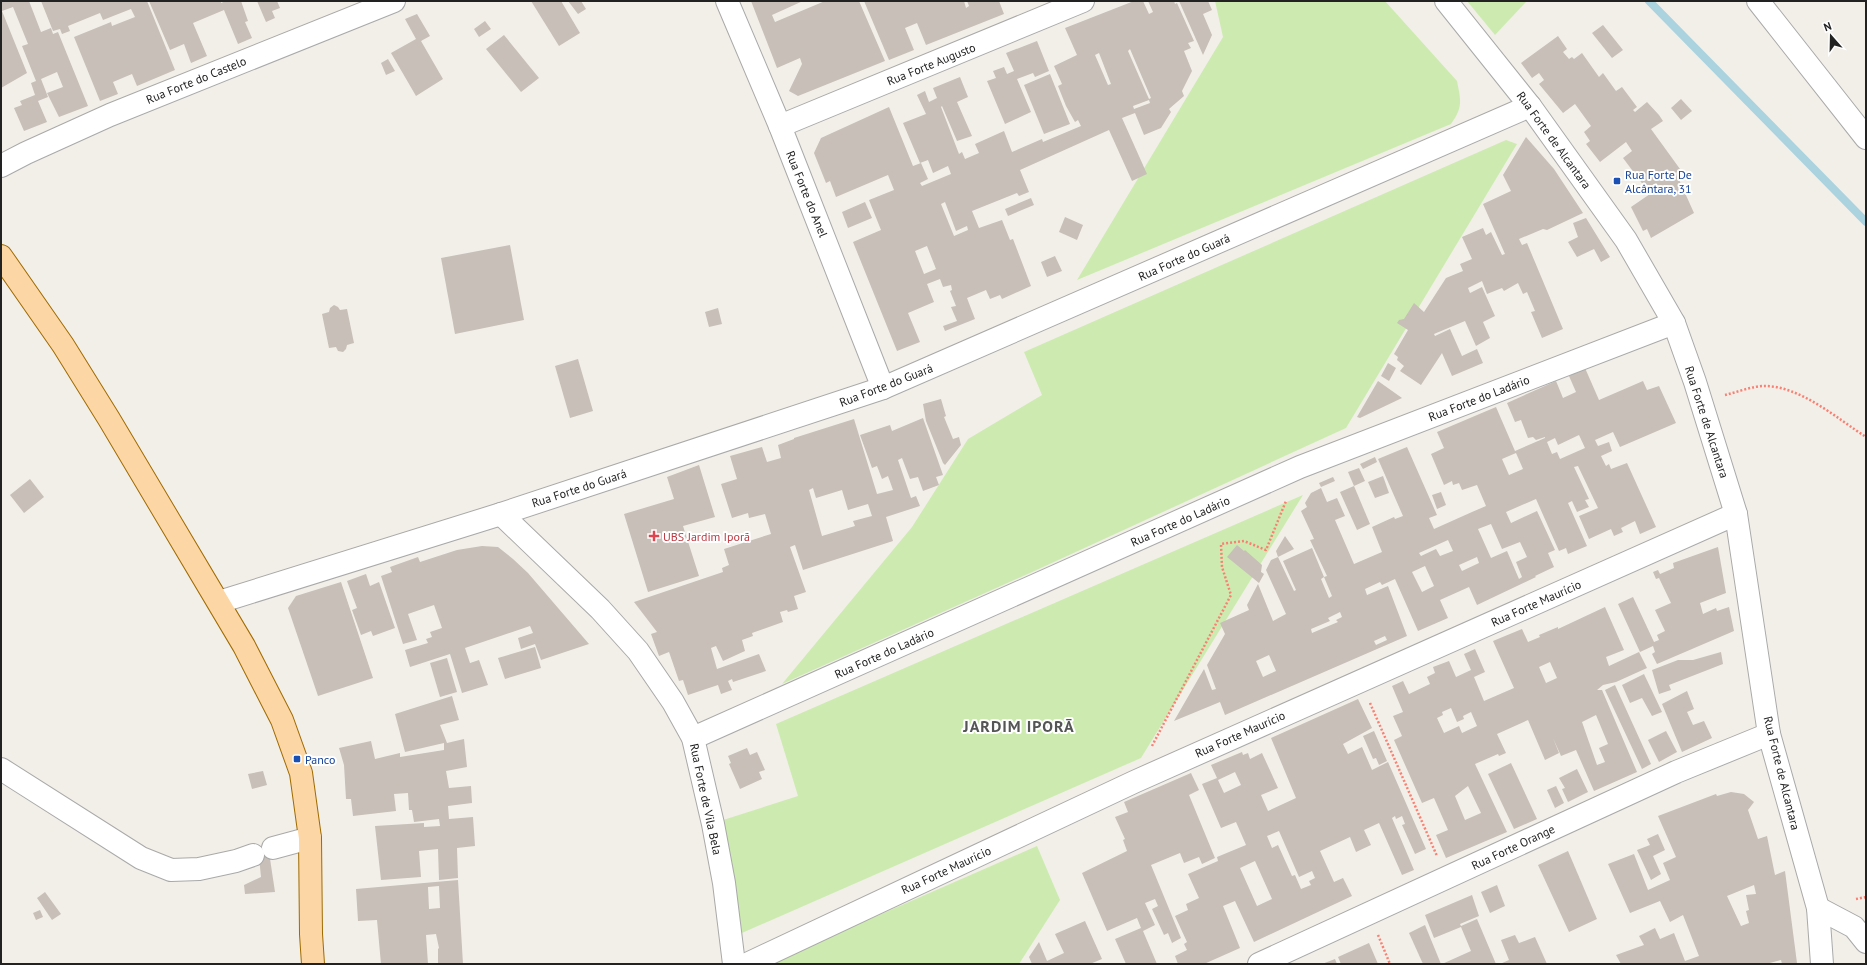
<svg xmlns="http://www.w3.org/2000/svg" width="1867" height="965" viewBox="0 0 1867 965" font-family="'PT Sans',sans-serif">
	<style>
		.grass { fill: #cdebb0 }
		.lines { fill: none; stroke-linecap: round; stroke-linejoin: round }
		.stream { stroke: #aad3df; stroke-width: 8 }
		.building { fill: #c7bfb8; fill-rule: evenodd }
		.minor-casing { stroke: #a9a9a9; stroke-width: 24 }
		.major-casing { stroke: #a06b00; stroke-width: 24 }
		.path { stroke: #fa8072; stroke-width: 2.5; stroke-dasharray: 2 2; stroke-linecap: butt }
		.minor { stroke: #fff; stroke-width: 22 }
		.major { stroke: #fcd6a4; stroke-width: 22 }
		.transit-dot { fill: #1a4fb4; stroke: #fff; stroke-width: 1.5 }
		.health-dot { fill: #e0444e; stroke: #fff; stroke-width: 1.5 }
		.labels { text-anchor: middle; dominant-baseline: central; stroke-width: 4; stroke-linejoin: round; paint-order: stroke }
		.street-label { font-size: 12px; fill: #222; stroke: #fff }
		.transit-label { font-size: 12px; fill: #164399; stroke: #fff; text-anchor: start }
		.health-label { font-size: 12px; fill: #be3a42; stroke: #fff; text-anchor: start }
		.district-label { font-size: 16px; font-weight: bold; letter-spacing: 1px; fill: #555; stroke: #fff }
	</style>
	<rect width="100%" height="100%" fill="#f2efe9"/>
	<!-- grass -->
	<g class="grass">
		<path d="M1215 1H1385L1457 81C1461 101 1463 107 1451 124L1077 280 1223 37Z"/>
		<polygon points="1467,1 1527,1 1495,35"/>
		<polygon points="1506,140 1517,144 1346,428 1030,573 782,684 912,527 968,439 1042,395 1024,352"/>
		<polygon points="1303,495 1141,758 735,936 720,821 798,796 776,724"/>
		<polygon points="1037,846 1060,900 1019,964 767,964"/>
	</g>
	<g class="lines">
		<!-- stream -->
		<polyline class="stream" points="1649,1 1866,222"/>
	</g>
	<!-- building -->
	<g class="building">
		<polygon points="1,1 29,1 41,32 51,28 53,34 58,32 88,106 59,117 47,93 63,87 57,72 41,79 48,97 38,101 47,122 24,131 14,108 22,105 20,101 35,95 31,83 36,81 22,46 28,44 13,7 2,11 27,73 1,88"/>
		<polygon points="41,1 147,1 175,70 137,86 132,74 113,82 118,94 100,101 74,37 111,22 112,26 135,17 131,9 103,20 100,13 68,26 70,31 62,34 60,29 53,31"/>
		<polygon points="149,1 221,1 221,3 226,1 241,1 248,21 245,22 252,38 238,44 224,10 193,23 207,56 191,63 184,44 170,50"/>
		<polygon points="257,1 277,1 280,8 272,11 275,18 266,22"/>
		<polygon points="531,1 561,1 580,33 559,46"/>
		<polygon points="568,1 581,1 586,9 578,14"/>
		<polygon points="751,1 803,1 772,15 775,22 825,1 859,1 885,61 798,96 789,91 802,64 800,58 777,68"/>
		<polygon points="864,1 964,1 966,8 969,6 967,1 999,1 1004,14 926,45 917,23 905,28 914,50 889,60"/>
		<path d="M1134 1H1143L1149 14 1153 12 1148 1H1174L1175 4 1177 3 1194 41 1188 43 1191 48 1184 51 1192 71 1182 91 1184 96 1169 109 1171 112 1161 128 1144 135 1135 113 1122 118 1147 174 1132 181 1109 130 1020 170 1029 192 1019 196 1017 193 972 211 979 228 1002 220 1010 240 1013 239 1031 286 1002 299 1000 295 990 299 986 290 967 298 975 319 945 331 943 326 957 321 951 307 956 306 950 291 952 290 951 285 943 287 940 279 927 284 934 302 908 313 920 342 897 351 853 242 881 230 869 200 894 190 888 175 836 197 830 181 826 183 814 153 821 138 889 107 913 166 921 163 928 179 920 183 922 186 951 174 948 166 933 173 928 160 920 163 903 123 926 114 917 95 925 91 929 102 937 98 933 88 960 77 968 97 957 102 972 136 957 141 942 106 941 107 959 154 962 152 965 159 979 153 975 144 1004 131 1012 152 1042 139 1043 142 1081 126 1078 120 1075 122 1066 106 1058 86 1062 84 1054 66 1077 55 1065 28ZM1130 49 1151 98 1149 99 1128 51ZM1099 53 1111 84 1108 85 1095 55ZM1149 100 1150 103 1134 109 1133 106ZM945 202 956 231 967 226 968 230 954 236 941 204ZM927 246 936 269 924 274 915 251Z"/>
		<polygon points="1179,1 1208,1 1212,10 1203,14 1212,35 1203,55"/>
		<polygon points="417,14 430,36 421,41 443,79 416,96 391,53 416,39 405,19"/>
		<polygon points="485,21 491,29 479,37 474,29"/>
		<polygon points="1603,25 1623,50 1612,58 1592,33"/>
		<polygon points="504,35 539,78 521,92 486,49"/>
		<polygon points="1558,36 1567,49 1563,52 1569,59 1572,57 1574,59 1582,53 1599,77 1603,73 1616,91 1622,87 1637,107 1633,110 1635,112 1647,102 1659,115 1663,121 1651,129 1680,169 1676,173 1694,213 1651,238 1647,229 1643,231 1631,207 1650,194 1623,158 1632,151 1626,142 1600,162 1586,144 1590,141 1584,132 1591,126 1575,104 1563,113 1539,84 1544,80 1539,73 1532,78 1521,63"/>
		<polygon points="1037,41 1049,71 1035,77 1033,73 1017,79 1031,112 1005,124 987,81 996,78 993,71 1004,67 1007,74 1014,71 1006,53"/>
		<polygon points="388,59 395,71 386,75 381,63"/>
		<polygon points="1050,74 1070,124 1044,134 1024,85"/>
		<polygon points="1681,99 1692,111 1681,120 1671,108"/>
		<polygon points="1526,137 1554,169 1583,213 1547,230 1543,229 1519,239 1522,245 1527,243 1563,329 1542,338 1531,312 1535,311 1527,292 1523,294 1518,283 1504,291 1502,288 1487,294 1482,281 1468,288 1470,293 1482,287 1495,316 1483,322 1490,338 1476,346 1465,321 1434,334 1435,336 1450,329 1462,356 1477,349 1483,363 1452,376 1442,353 1421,385 1400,371 1404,366 1397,360 1398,357 1394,354 1408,330 1397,323 1399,320 1404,319 1414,303 1424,312 1446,278 1463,271 1460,264 1472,259 1462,237 1483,228 1486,235 1491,232 1502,255 1505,254 1483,204 1511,191 1503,175"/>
		<polygon points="1031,198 1034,205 1008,216 1005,209"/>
		<polygon points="865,202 872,218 848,228 842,212"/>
		<polygon points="1065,217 1083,225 1077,240 1059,232"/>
		<polygon points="1586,218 1610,257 1601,262 1594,249 1577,257 1568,242 1578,237 1573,223"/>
		<polygon points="510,245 524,320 455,334 441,258"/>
		<polygon points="1055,256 1062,271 1047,277 1041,262"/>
		<polygon points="334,305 338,307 340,310 347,309 354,343 347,345 346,349 343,352 338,351 336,347 329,348 322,314 329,312 330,308"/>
		<polygon points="718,308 722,324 709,327 705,312"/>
		<polygon points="578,359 593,411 570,418 555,366"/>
		<polygon points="1388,363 1396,368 1389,381 1381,376"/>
		<path d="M1585 368 1599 400 1643 381 1647 390 1659 386 1676 423 1620 447 1613 432 1595 440 1598 446 1609 442 1612 451 1601 456 1606 466 1609 464 1611 469 1627 463 1656 527 1640 534 1635 521 1621 528 1623 532 1614 536 1611 529 1589 539 1579 516 1598 508 1578 466 1574 467 1589 499 1585 500 1589 507 1577 512 1572 501 1568 503 1587 546 1568 554 1566 548 1559 551 1536 499 1506 512 1511 523 1537 511 1555 550 1548 553 1554 567 1535 576 1536 577 1477 605 1469 587 1440 600 1448 618 1418 631 1395 579 1382 585 1380 582 1365 589 1367 595 1388 586 1407 636 1225 715 1220 702 1174 721 1204 669 1212 690 1216 689 1207 665 1225 634 1220 623 1249 610 1247 605 1258 584 1273 621 1286 614 1266 570 1271 560 1278 557 1294 591 1296 590 1283 561 1312 548 1324 577 1327 576 1310 540 1314 539 1301 511 1307 507 1305 503 1311 493 1321 488 1327 502 1337 498 1345 516 1335 520 1354 564 1382 552 1372 527 1394 517 1395 519 1403 516 1378 459 1407 447 1437 515 1429 518 1434 529 1472 512 1486 506 1477 485 1462 490 1459 483 1453 485 1452 481 1444 485 1431 454 1444 448 1437 432 1496 407 1515 451 1545 438V437L1536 440 1533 437 1528 438 1521 420 1515 422 1507 403 1556 381 1563 398 1576 392 1569 376ZM1579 435 1585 448 1560 459 1557 452 1552 454 1547 442 1555 438 1558 445ZM1516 453 1523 469 1509 475 1502 459ZM1491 524 1502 549 1520 542 1527 557 1516 562 1522 577 1519 579 1507 551 1491 558 1478 529ZM1448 540 1453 551 1440 556 1436 549 1421 556 1419 553ZM1477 557 1479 563 1462 571 1459 565ZM1425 566 1434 586 1422 592 1412 572ZM1324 577 1332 596 1329 598 1321 579ZM1340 612 1342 617 1336 620 1338 622 1312 633 1311 629 1330 621 1328 618ZM1385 636 1387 640 1376 645 1374 641ZM1269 655 1276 671 1263 677 1256 661Z"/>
		<polygon points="1378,381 1402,398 1360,418 1357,417"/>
		<polygon points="941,399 946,416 944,417 953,439 959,437 961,445 945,465 943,463 926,421 923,404"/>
		<path d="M923 418 943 475 936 477 939 485 923 491 918 477 910 479 902 458 898 460 911 498 916 496 920 506 886 517 893 541 803 570 795 545 790 547 806 592 794 596 798 609 788 612 787 610 780 612 783 622 752 633 753 636 742 640 745 651 723 661 716 646 711 648 717 669 759 654 766 671 733 682 732 679 728 681 732 690 721 694 718 685 688 695 683 680 679 681 669 652 659 656 651 634 657 632 634 602 723 572 722 568 729 565 724 549 771 534 765 514 749 518 748 513 732 518 721 484 737 479 730 456 762 447 767 462 781 458 778 445 794 439V438L854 419 877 494 893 490 888 476 882 479 877 466 872 468 860 435 890 425 892 431ZM813 488 816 498 842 490 848 510 868 504 872 516 853 521 855 526 822 536 809 490Z"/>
		<polygon points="1375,457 1377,462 1363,469 1360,464"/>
		<polygon points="699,465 715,517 683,526 699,576 648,592 624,514 674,499 667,477"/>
		<polygon points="1359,468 1365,481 1354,486 1348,472"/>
		<polygon points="1383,476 1389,493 1375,498 1368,482"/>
		<polygon points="1333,477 1335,481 1321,487 1319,483"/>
		<polygon points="30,479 44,497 24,513 10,495"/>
		<polygon points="1354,486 1370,524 1357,530 1340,492"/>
		<polygon points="1441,492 1446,505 1437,509 1432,495"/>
		<polygon points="1285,536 1294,549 1278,557 1276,551"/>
		<polygon points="1237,545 1244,551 1245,550 1262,565 1261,572 1264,574 1259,583 1227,557"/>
		<polygon points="482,546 498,547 513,559 528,573 589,644 541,660 535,644 521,649 518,638 533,633 530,626 465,648 470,663 479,660 488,685 462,693 450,654 410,667 405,650 428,643 426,639 432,637 430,632 442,628 434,605 408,614 417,640 403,644 381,576 392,572 390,567 418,557 420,562 457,550"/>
		<polygon points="1718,547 1726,593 1700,603 1703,614 1716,608 1717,611 1729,607 1734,631 1657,664 1652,654 1655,652 1653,646 1640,652 1618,604 1633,597 1654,642 1659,640 1657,635 1665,631 1655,610 1671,603 1659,578 1656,579 1653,572 1658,570 1660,574 1674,568 1673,563"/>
		<polygon points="366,574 370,586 379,582 395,628 373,636 371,631 361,635 352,610 357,608 347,581"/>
		<polygon points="341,582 373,678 318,696 288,608 296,596"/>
		<path d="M1605 607 1624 650 1606 657 1609 666 1639 652 1647 668 1616 682 1603 685 1597 690H1602L1637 772 1594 791 1576 750 1561 756 1553 738 1559 753 1545 760 1528 720 1497 734 1506 753 1499 756 1498 754 1475 764 1507 832 1446 858 1436 835 1448 830 1434 798 1422 803 1394 740 1402 736 1393 716 1403 712 1392 686 1403 681 1409 694 1430 684 1427 677 1435 673 1433 667 1449 661 1456 677 1471 670 1464 654 1475 649 1485 672 1474 677 1484 701 1514 688 1493 641 1522 629 1528 642 1540 637 1539 635 1558 627V629ZM1550 662 1557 678 1546 683 1539 667ZM1451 708 1457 722 1464 719 1463 716 1471 712 1477 726 1462 733 1459 726 1444 733 1437 718 1443 715 1442 712ZM1596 715 1608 744 1599 748 1605 762 1597 765 1582 722ZM1468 786 1481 813 1465 820 1455 796Z"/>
		<polygon points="535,647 541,668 505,679 498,658"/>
		<polygon points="1721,652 1723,664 1669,685 1671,690 1659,694 1652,670 1678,660 1693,660"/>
		<polygon points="447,658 457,692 440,697 430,663"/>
		<polygon points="1644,674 1662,712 1652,716 1642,698 1630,703 1622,685"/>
		<polygon points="1615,685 1651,764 1642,769 1605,690"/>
		<polygon points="1687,691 1694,709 1687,712 1693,725 1704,721 1712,738 1682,752 1662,704"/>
		<polygon points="452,696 459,720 440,725 447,743 464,739 467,767 446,771 449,788 471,786 472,803 448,806 449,819 473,817 475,846 457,848 458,878 439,880 438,849 419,851 421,877 381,880 375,826 424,823 424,827 440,826 439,819 414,822 412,810 409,810 408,793 394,794 396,811 353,816 351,799 346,799 344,765 339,748 371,741 375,759 400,753 400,757 444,750 444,743 405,752 395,714"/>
		<path d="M1358 699 1372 728 1343 744 1348 754 1362 747 1372 770 1388 762 1426 849 1415 854 1402 825 1405 824 1402 816 1396 819 1395 816 1392 818 1414 870 1402 875 1379 823 1364 830 1371 845 1356 852 1350 837 1320 851 1334 882 1343 878 1352 896 1254 942 1235 901 1223 906 1240 948 1204 964H1178L1175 956 1187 950 1184 944 1187 942 1175 916 1188 910 1186 904 1199 898 1188 874 1218 861 1217 857 1246 845 1236 822 1221 828 1202 784 1217 778 1211 765 1242 752 1243 755 1248 753 1250 759 1262 753 1278 788 1261 795 1268 811 1296 798 1271 738ZM1235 772 1241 785 1224 793 1218 780ZM1279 831 1299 877 1312 871 1315 878 1309 881 1311 885 1301 889 1295 875 1292 876 1278 845 1272 848 1267 836ZM1255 861 1272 899 1257 906 1240 868Z"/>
		<polygon points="1374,731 1387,761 1379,765 1376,758 1373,759 1363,736"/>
		<polygon points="1666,731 1677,752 1659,762 1648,740"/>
		<polygon points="747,748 750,755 757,752 765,770 759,772 762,779 740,789 729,764 731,763 728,756"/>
		<polygon points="1511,763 1537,819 1514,829 1488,774"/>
		<polygon points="1577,769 1588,792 1568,802 1562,789 1565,788 1559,778"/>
		<polygon points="263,771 267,785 252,789 248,774"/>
		<polygon points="1191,773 1199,790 1189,795 1215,858 1202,864 1199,857 1184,863 1180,853 1151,865 1181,938 1172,943 1168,933 1164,935 1152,909 1158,906 1155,899 1145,903 1155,925 1143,931 1157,964 1126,964 1115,939 1141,928 1137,918 1107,931 1082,873 1127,851 1123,840 1125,839 1115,817 1128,812 1124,802"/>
		<polygon points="1556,786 1564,803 1555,808 1547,790"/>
		<path d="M1731 792 1744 794 1754 802 1748 810 1758 839 1767 836 1775 875 1785 871 1797 963 1782 964 1781 960 1766 964H1621L1616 955 1644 945 1639 936 1655 928 1660 939 1674 933 1685 961 1699 956 1683 915 1670 922 1660 901 1630 913 1608 864 1634 854 1648 890 1670 880 1663 863 1676 857 1658 816 1716 794 1717 796ZM1754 885 1756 894 1746 895 1749 910 1746 911 1749 923 1741 926 1727 896Z"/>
		<polygon points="1658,834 1665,850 1653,856 1661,874 1651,880 1637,850 1650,845 1647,839"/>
		<polygon points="1568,851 1597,919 1569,932 1538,865"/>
		<polygon points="269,852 275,892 245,894 244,885 261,877 259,857"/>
		<path d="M458 880 463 964H438V949L439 948 436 934 426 935 428 964H381L377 920 358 921 356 889ZM439 886 440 908 429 909 428 887Z"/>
		<polygon points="1497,885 1505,906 1490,913 1481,892"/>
		<polygon points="45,892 61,914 52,920 37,898"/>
		<polygon points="1472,895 1479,916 1460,924 1461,926 1477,919 1496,964 1442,964 1471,951 1461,927 1434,938 1425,915"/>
		<polygon points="40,910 43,917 36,920 33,913"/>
		<polygon points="1085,921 1102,959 1090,964 1032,964 1029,957 1039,942 1047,961 1064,953 1055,934"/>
		<polygon points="1425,925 1441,964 1423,964 1409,933"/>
		<polygon points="1515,935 1519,943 1535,937 1547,964 1500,964 1509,960 1501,940"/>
		<polygon points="1369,943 1378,964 1341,964 1338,957"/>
		<polygon points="1335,959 1337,964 1322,964"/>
	</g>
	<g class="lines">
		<!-- minor casing -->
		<g class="minor-casing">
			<g id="minor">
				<polyline points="727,1 780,126 883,388"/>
				<polyline points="1446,1 1530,106 1626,240 1674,323 1695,382 1736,514 1769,734 1818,908 1822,964"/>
				<polyline points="1758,1 1866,138"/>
				<polyline points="780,126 1083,1"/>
				<polyline points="1,166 26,153 110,115 394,1"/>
				<polyline points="501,514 600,609 638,651 673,702 693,738 713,824 724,883 734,964"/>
				<polyline points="219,602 501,514 883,388 1530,106"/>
				<polyline points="693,738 1300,467 1674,323"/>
				<polyline points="1,769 141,858 171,870 199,869 236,861 253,855"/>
				<polyline points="273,848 310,838"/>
				<polyline points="1818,908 1854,927 1866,942"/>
				<polyline points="747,964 1134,782 1736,514"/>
				<polyline points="1259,964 1676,772 1769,734"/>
			</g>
		</g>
		<!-- major casing -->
		<g class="major-casing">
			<polyline id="major" points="1,256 63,345 109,419 244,646 282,720 301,773 310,838 311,934 313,964"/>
		</g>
		<!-- path -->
		<g class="path">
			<path d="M1725 395C1738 392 1752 386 1765 386 1800 386 1838 419 1866 437"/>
			<polyline points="1370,703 1437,856"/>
			<polyline points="1152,746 1231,595 1222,567 1221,544 1244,541 1266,550 1286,501"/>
			<polyline points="1856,899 1866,897"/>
			<polyline points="1378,935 1390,964"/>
		</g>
		<!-- minor -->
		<use href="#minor" class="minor"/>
		<!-- major -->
		<use href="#major" class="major"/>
	</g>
	<!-- markers -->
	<g class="transit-dot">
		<rect x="1613" y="177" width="8" height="8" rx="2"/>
		<rect x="293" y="755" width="8" height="8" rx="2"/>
	</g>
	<path class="health-dot" d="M652 530h4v4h4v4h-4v4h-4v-4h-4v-4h4z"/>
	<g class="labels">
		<!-- street labels -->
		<g class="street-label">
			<text transform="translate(931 64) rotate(-22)">Rua Forte Augusto</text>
			<text transform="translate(196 80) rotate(-22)">Rua Forte do Castelo</text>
			<text transform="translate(1554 140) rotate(54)">Rua Forte de Alcantara</text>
			<text transform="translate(807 194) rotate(68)">Rua Forte do Anel</text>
			<text transform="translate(1184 257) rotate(-24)">Rua Forte do Guará</text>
			<text transform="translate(886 385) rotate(-21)">Rua Forte do Guará</text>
			<text transform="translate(1479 398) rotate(-21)">Rua Forte do Ladário</text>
			<text transform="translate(1707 422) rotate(72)">Rua Forte de Alcantara</text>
			<text transform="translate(579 488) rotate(-18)">Rua Forte do Guará</text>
			<text transform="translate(1180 521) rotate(-24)">Rua Forte do Ladário</text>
			<text transform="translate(1536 603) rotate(-24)">Rua Forte Maurício</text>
			<text transform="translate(884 653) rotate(-24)">Rua Forte do Ladário</text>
			<text transform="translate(1240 734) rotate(-24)">Rua Forte Maurício</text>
			<text transform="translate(1782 773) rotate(76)">Rua Forte de Alcantara</text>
			<text transform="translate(706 799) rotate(78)">Rua Forte de Vila Bela</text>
			<text transform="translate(1513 847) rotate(-25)">Rua Forte Orange</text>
			<text transform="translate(946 870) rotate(-25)">Rua Forte Maurício</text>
		</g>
		<!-- transit labels -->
		<g class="transit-label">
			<text x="1625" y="174">Rua Forte De<tspan x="1625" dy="14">Alcântara, 31</tspan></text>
			<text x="305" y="759">Panco</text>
		</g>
		<!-- health labels -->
		<g class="health-label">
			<text x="663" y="536">UBS Jardim Iporã</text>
		</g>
		<!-- district labels -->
		<g class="district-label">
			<text x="1019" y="726">JARDIM IPORÃ</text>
		</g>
	</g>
	<!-- border -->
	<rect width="1867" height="965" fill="none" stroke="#222222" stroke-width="4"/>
	<!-- north arrow -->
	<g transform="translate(1831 36) rotate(340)" stroke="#ffffff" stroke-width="3" paint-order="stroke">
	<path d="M0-3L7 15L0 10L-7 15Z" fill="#222222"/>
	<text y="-6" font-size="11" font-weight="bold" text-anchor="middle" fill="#222222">N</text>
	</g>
</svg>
